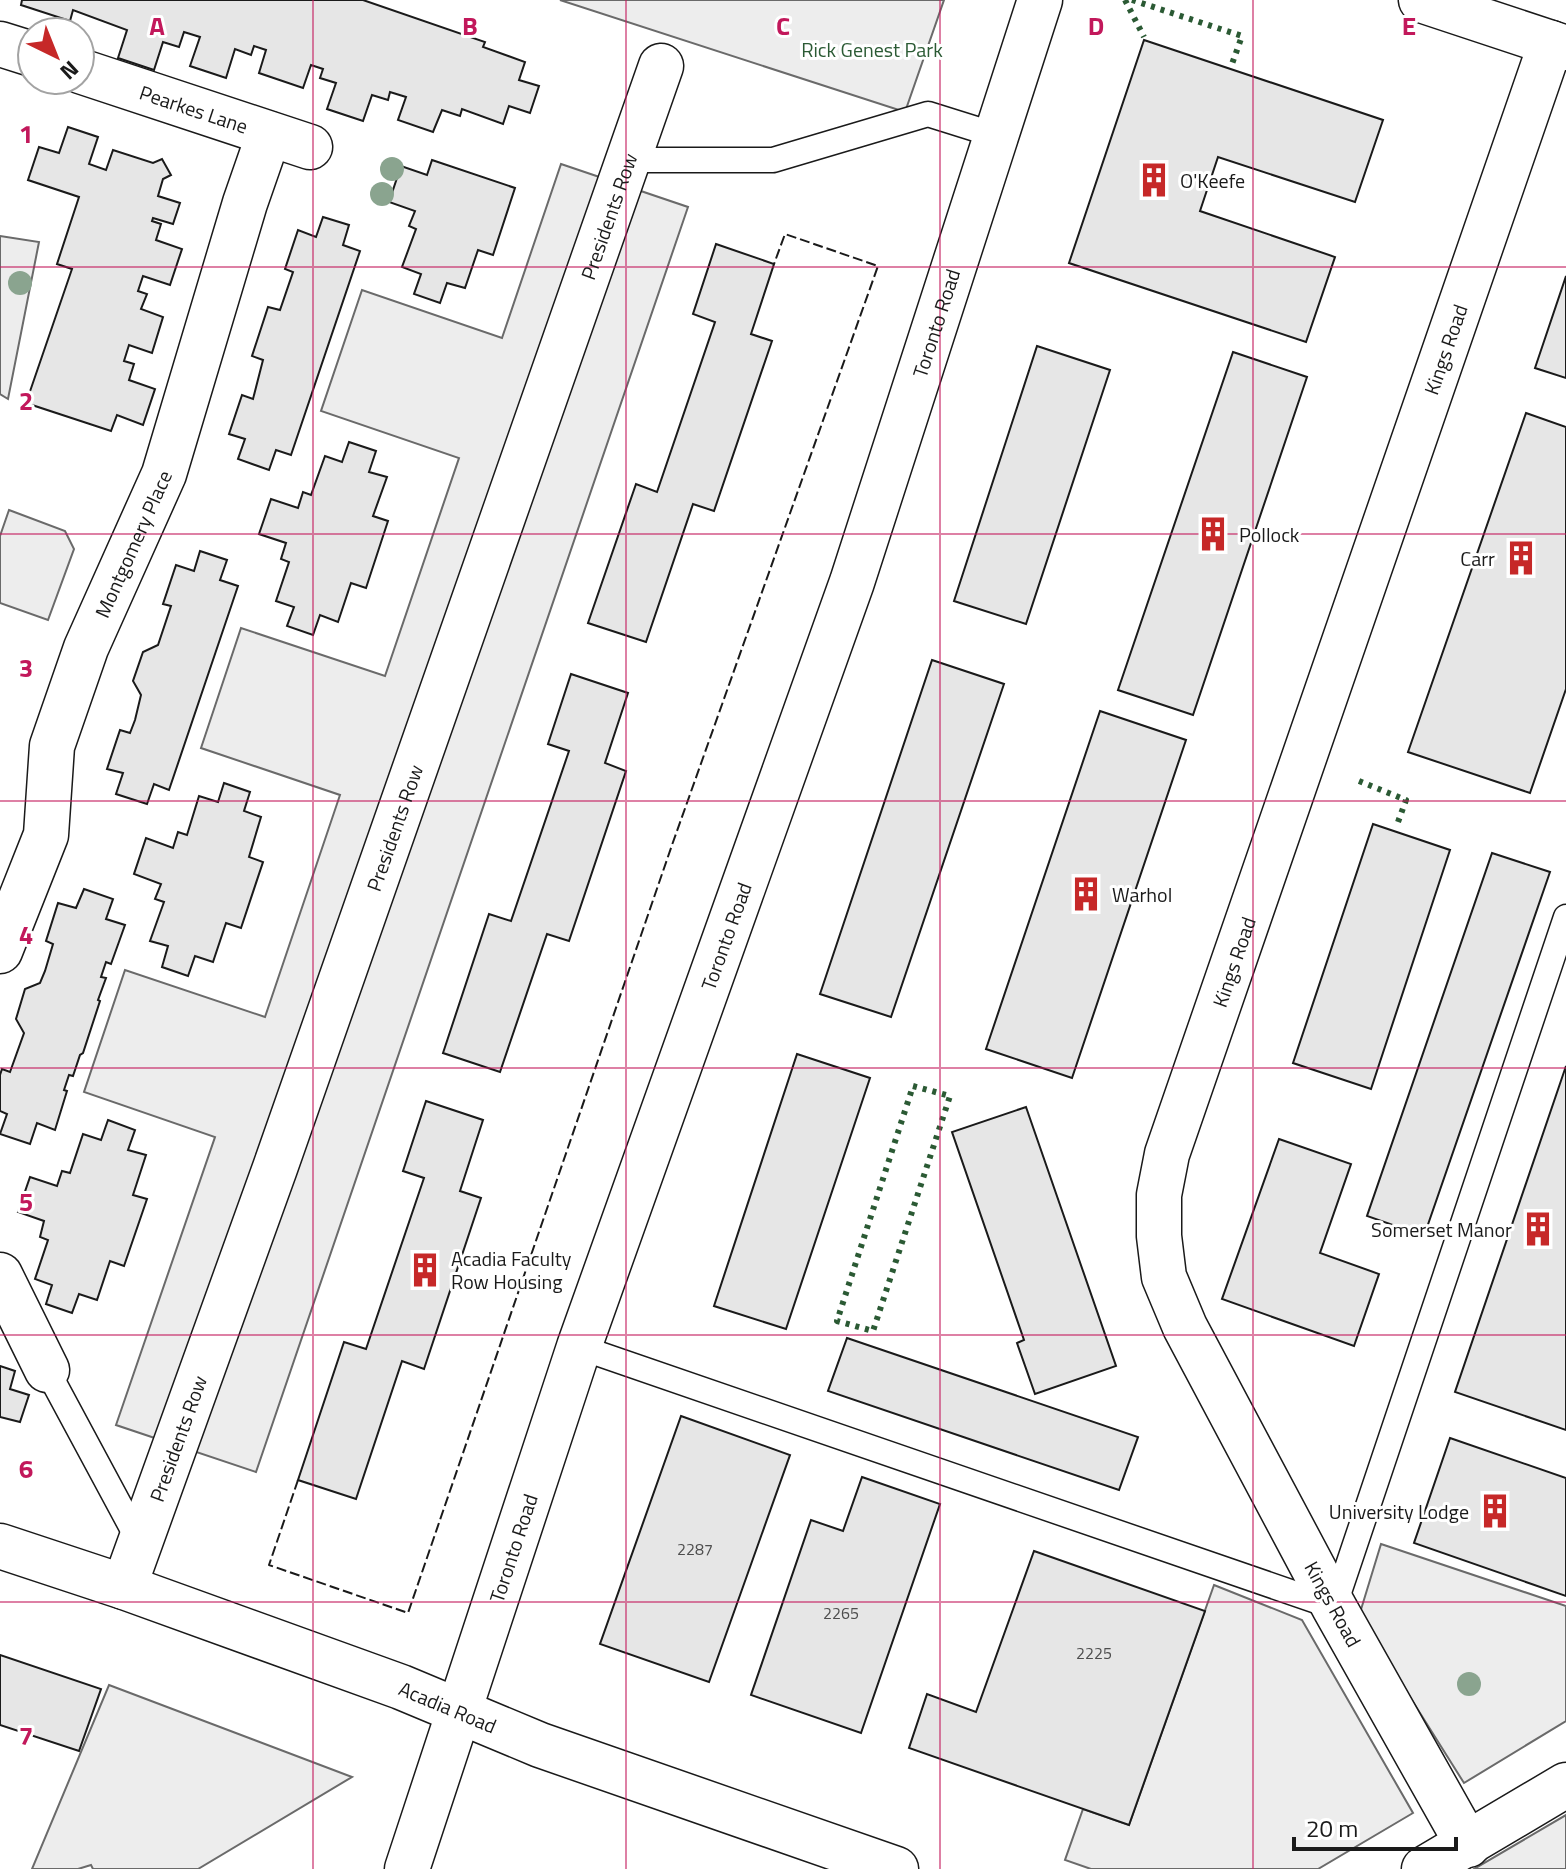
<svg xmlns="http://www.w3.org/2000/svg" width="1566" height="1869" viewBox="0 0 1566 1869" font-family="'Titillium Web',sans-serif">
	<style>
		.built { fill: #ededed; stroke: #6a6a6a; stroke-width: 2 }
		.building { fill: #e6e6e6; stroke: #1a1a1a; stroke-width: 2 }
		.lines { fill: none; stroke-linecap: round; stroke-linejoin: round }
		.lane-casing { stroke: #1a1a1a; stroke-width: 27 }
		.street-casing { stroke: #1a1a1a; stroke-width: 47 }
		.secondary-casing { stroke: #1a1a1a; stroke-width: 47 }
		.lane { stroke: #fff; stroke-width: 24 }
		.street { stroke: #fff; stroke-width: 44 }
		.secondary { stroke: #fff; stroke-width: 44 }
		.hedge { stroke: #2b5a34; stroke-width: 6; stroke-dasharray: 4 6; stroke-linecap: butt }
		.fence { stroke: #1a1a1a; stroke-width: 2; stroke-dasharray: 10 4; stroke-linecap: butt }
		.tree { fill: #8aa48f }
		.grid { fill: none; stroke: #c2185b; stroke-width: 2; stroke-opacity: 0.55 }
		.labels { text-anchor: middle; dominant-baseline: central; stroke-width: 6; stroke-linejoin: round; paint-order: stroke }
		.number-label { font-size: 16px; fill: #4d4d4d }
		.park-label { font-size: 20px; fill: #2b5a34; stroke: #fff }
		.street-label { font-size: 20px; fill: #1a1a1a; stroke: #fff }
		.poi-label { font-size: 20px; fill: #1a1a1a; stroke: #fff; text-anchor: start }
		.grid-label { font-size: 26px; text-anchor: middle; font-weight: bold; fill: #c2185b; stroke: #fff; stroke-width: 6; stroke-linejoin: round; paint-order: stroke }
	</style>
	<rect width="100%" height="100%" fill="#fff"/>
	<!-- built -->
	<g class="built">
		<polygon points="560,0 944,0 905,112"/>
		<polygon points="561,164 688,207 256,1472 116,1425 215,1137 84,1092 125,970 265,1017 340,795 201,748 241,628 385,676 459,458 321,411 362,290 502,338"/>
		<polygon points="0,236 39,242 8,399 0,394"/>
		<polygon points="9,510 65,531 74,549 48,620 0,603 0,536"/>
		<polygon points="1381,1544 1566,1606 1566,1721 1464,1783 1359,1616"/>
		<polygon points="1214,1585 1302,1620 1413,1813 1318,1869 1091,1869 1065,1860 1083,1809 1129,1825"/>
		<polygon points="109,1685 352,1777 198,1869 93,1869 91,1865 78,1869 32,1869"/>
		<polygon points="1566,1815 1566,1869 1474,1869"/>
	</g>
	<!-- building -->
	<g class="building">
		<polygon points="22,0 363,0 485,42 483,47 525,62 519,80 539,86 530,113 509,106 503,124 462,109 460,116 442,110 433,132 398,120 406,97 390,92 388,100 372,95 363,121 327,109 336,83 320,78 323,69 311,65 303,88 259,73 266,50 254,46 251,55 235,49 226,78 190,66 200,37 184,32 179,47 163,42 154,70 118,58 127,30 73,10 70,21 21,5"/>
		<polygon points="1144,40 1383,120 1355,202 1218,157 1200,211 1335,257 1306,342 1069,263"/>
		<polygon points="68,127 98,137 89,164 106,170 113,150 153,163 162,159 171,175 163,179 158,196 180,203 173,224 153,218 152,221 161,224 156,240 182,249 170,285 143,276 138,291 147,294 141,309 163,317 152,353 129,345 124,361 134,364 129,380 155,389 143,425 117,415 111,431 26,403 72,269 57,264 79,197 28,180 39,147 59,153"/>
		<polygon points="432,160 515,188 493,255 478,250 465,288 447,283 440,303 414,294 421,274 402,267 416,229 409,226 415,211 389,202 401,166 427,175"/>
		<polygon points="323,217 349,225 343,245 360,251 291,455 276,450 269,470 238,459 245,439 229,434 242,395 253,399 263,360 252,356 268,307 280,310 293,272 285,269 298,230 316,237"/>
		<polygon points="716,244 774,264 751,334 772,341 714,511 693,504 646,642 588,623 636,484 657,492 715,322 693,314"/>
		<polygon points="1566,276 1566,378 1535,368"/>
		<polygon points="1037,346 1110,370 1026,624 954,601"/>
		<polygon points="1233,352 1307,377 1193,715 1118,690"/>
		<polygon points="1526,413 1566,427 1566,689 1530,793 1408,752"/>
		<polygon points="349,442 376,451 369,472 387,477 373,516 388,521 366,588 351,583 338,622 320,615 313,635 287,626 294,607 276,601 289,562 281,559 286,543 259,534 271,499 298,508 303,492 311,495 325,456 342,462"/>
		<polygon points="200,551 227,560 220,580 238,586 169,790 154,784 147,804 116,794 123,773 107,769 120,730 130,733 135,720 141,695 133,681 143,652 158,645 171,606 163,604 176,565 194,571"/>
		<polygon points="932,660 1004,684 891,1017 820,994"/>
		<polygon points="571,674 628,693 605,763 626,771 569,941 547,934 500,1072 443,1053 489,914 511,921 569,751 548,744"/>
		<polygon points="1100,711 1186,740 1072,1078 986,1049"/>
		<polygon points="224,783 250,792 244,811 261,817 249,857 263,862 241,928 226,923 213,962 195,956 188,976 162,967 168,946 150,941 164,902 155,899 161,884 134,874 146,838 173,848 178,832 187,835 199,796 218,802"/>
		<polygon points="1373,824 1450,850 1371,1089 1293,1063"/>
		<polygon points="1492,853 1550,872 1424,1236 1367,1216"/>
		<polygon points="84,889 113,899 106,919 125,925 111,964 106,962 101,977 106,978 98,1000 100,1001 83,1053 80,1055 73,1076 69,1075 64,1090 67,1091 55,1130 37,1123 30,1144 0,1134 7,1114 0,1111 0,1075 2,1069 10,1072 24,1033 16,1019 25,989 40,983 45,971 53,944 46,941 58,903 76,908"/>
		<polygon points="797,1054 870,1078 786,1329 714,1306"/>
		<polygon points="1566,1066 1566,1430 1455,1392"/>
		<polygon points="426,1101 483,1120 460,1191 481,1198 424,1369 402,1361 356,1499 298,1480 344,1342 366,1349 424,1178 403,1171"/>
		<polygon points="1026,1107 1116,1366 1035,1394 1017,1343 1024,1340 952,1132"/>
		<polygon points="108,1120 135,1130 128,1150 146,1155 133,1195 147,1199 124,1266 110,1261 97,1300 79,1294 72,1313 46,1304 52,1285 35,1279 48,1240 40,1237 44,1221 18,1212 30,1177 57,1186 62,1171 70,1173 83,1134 101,1140"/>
		<polygon points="1279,1139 1351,1164 1320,1253 1379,1274 1354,1346 1222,1299"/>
		<polygon points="847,1338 1138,1437 1119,1490 828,1391"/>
		<polygon points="0,1366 15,1371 10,1389 29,1395 20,1422 0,1417"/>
		<polygon points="681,1416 790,1455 709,1682 600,1644"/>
		<polygon points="1450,1438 1566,1478 1566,1596 1414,1543"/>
		<polygon points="862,1477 940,1504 861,1733 751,1695 811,1520 843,1531"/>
		<polygon points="1034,1551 1205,1611 1129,1825 909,1748 927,1694 976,1712"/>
		<polygon points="0,1655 101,1689 79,1751 0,1725"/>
	</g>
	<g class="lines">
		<!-- lane casing -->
		<g class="lane-casing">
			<g id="lane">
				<polyline points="628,160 773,160 928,114 995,135"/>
				<polyline points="579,1347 1334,1607 1566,917"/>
				<polyline points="47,1370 140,1543"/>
			</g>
		</g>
		<!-- street casing -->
		<g class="street-casing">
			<g id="street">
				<polyline points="1421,0 1566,48"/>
				<polyline points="0,44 32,54"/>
				<path id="s1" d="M80 71 310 147"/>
				<path id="s2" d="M0 951 46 835 52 746 86 648 164 474 245 203 269 134"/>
				<polyline points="0,1275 47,1370"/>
				<path id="s3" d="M0 1546 124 1587 401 1687 540 1745 896 1869"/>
				<path id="s4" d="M124 1587 275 1168 661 66"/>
				<path id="s5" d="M1468 1845 1334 1607 1185 1327 1164 1277 1159 1236V1195L1167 1154 1551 43"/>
				<path id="s6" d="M407 1869 579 1347 852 582 1040 0"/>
			</g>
		</g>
		<!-- secondary casing -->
		<g class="secondary-casing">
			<polyline id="secondary" points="1424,1869 1566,1785"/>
		</g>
		<!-- lane -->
		<use href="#lane" class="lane"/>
		<!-- street -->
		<use href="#street" class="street"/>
		<!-- secondary -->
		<use href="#secondary" class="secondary"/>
		<!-- hedge -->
		<g class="hedge">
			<polyline points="1125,0 1144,37"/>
			<polyline points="1132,0 1242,36 1232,64"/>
			<polyline points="1359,781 1406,800 1398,822"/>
			<polygon points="913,1086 950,1096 873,1331 837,1321"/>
		</g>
		<!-- fence -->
		<polyline class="fence" points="298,1480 269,1565 408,1613 672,845 878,266 785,234 774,264"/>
	</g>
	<!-- trees -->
	<g class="tree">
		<circle cx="392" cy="169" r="12"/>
		<circle cx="382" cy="194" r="12"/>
		<circle cx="20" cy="283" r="12"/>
		<circle cx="1469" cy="1684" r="12"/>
	</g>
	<!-- grid -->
	<path class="grid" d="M313 0V1869M626 0V1869M940 0V1869M1253 0V1869M0 267H1566M0 534H1566M0 801H1566M0 1068H1566M0 1335H1566M0 1602H1566"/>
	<!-- icons -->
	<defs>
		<g id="building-bare" transform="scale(2.76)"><path d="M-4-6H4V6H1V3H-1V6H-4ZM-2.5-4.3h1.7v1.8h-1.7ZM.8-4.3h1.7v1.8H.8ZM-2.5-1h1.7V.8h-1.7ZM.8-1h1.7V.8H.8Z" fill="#c62828" stroke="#fff" stroke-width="2.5" paint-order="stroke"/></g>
	</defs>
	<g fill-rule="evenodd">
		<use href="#building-bare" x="1154" y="180"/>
		<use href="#building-bare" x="1213" y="534"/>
		<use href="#building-bare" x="1521" y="558"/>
		<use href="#building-bare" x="1086" y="894"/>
		<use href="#building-bare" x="1538" y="1229"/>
		<use href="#building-bare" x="425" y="1270"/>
		<use href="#building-bare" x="1495" y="1511"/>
	</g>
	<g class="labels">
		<!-- number labels -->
		<g class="number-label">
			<text x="695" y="1549">2287</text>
			<text x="841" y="1613">2265</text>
			<text x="1094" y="1653">2225</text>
		</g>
		<!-- park labels -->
		<g class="park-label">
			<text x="872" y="49">Rick Genest Park</text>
		</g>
		<!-- street labels -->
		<g class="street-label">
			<text stroke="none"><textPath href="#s1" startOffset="120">Pearkes Lane</textPath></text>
			<text stroke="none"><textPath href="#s4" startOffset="1454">Presidents Row</textPath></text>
			<text stroke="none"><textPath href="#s6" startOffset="1634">Toronto Road</textPath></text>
			<text stroke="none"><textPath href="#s5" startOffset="1620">Kings Road</textPath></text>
			<text stroke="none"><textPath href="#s2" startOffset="432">Montgomery Place</textPath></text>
			<text stroke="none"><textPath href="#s4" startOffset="806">Presidents Row</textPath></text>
			<text stroke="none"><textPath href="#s6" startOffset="986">Toronto Road</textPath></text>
			<text stroke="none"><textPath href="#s5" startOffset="972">Kings Road</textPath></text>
			<text stroke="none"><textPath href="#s4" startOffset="158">Presidents Row</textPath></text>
			<text stroke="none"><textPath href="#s6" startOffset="338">Toronto Road</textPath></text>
			<text transform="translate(1333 1604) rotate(61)">Kings Road</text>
			<text stroke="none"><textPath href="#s3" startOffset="476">Acadia Road</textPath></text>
		</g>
		<!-- poi labels -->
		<g class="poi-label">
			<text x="1180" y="180">O'Keefe</text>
			<text x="1239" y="534">Pollock</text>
			<text x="1495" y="558" text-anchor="end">Carr</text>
			<text x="1112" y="894">Warhol</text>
			<text x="1512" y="1229" text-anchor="end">Somerset Manor</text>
			<text x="451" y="1258">Acadia Faculty<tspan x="451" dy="23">Row Housing</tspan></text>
			<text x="1469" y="1511" text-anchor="end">University Lodge</text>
		</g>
	</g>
	<g class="grid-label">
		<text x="157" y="35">A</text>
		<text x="470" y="35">B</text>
		<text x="783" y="35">C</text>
		<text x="1096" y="35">D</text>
		<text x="1409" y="35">E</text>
		<text x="26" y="143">1</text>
		<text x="26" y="410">2</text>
		<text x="26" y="677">3</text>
		<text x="26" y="944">4</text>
		<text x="26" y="1211">5</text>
		<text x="26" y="1478">6</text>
		<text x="26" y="1745">7</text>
	</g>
	<!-- north arrow -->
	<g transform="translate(56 56) rotate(137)"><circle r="38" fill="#ffffff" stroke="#a3a3a3" stroke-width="2"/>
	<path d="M0-6L14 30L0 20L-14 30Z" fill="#c62828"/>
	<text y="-12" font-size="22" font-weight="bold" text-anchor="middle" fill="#1a1a1a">N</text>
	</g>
	<!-- scale -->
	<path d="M1294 1837v12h162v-12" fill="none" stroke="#1a1a1a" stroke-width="4"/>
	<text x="1306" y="1837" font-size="24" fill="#1a1a1a" stroke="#ffffff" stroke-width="6" paint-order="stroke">20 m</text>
</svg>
